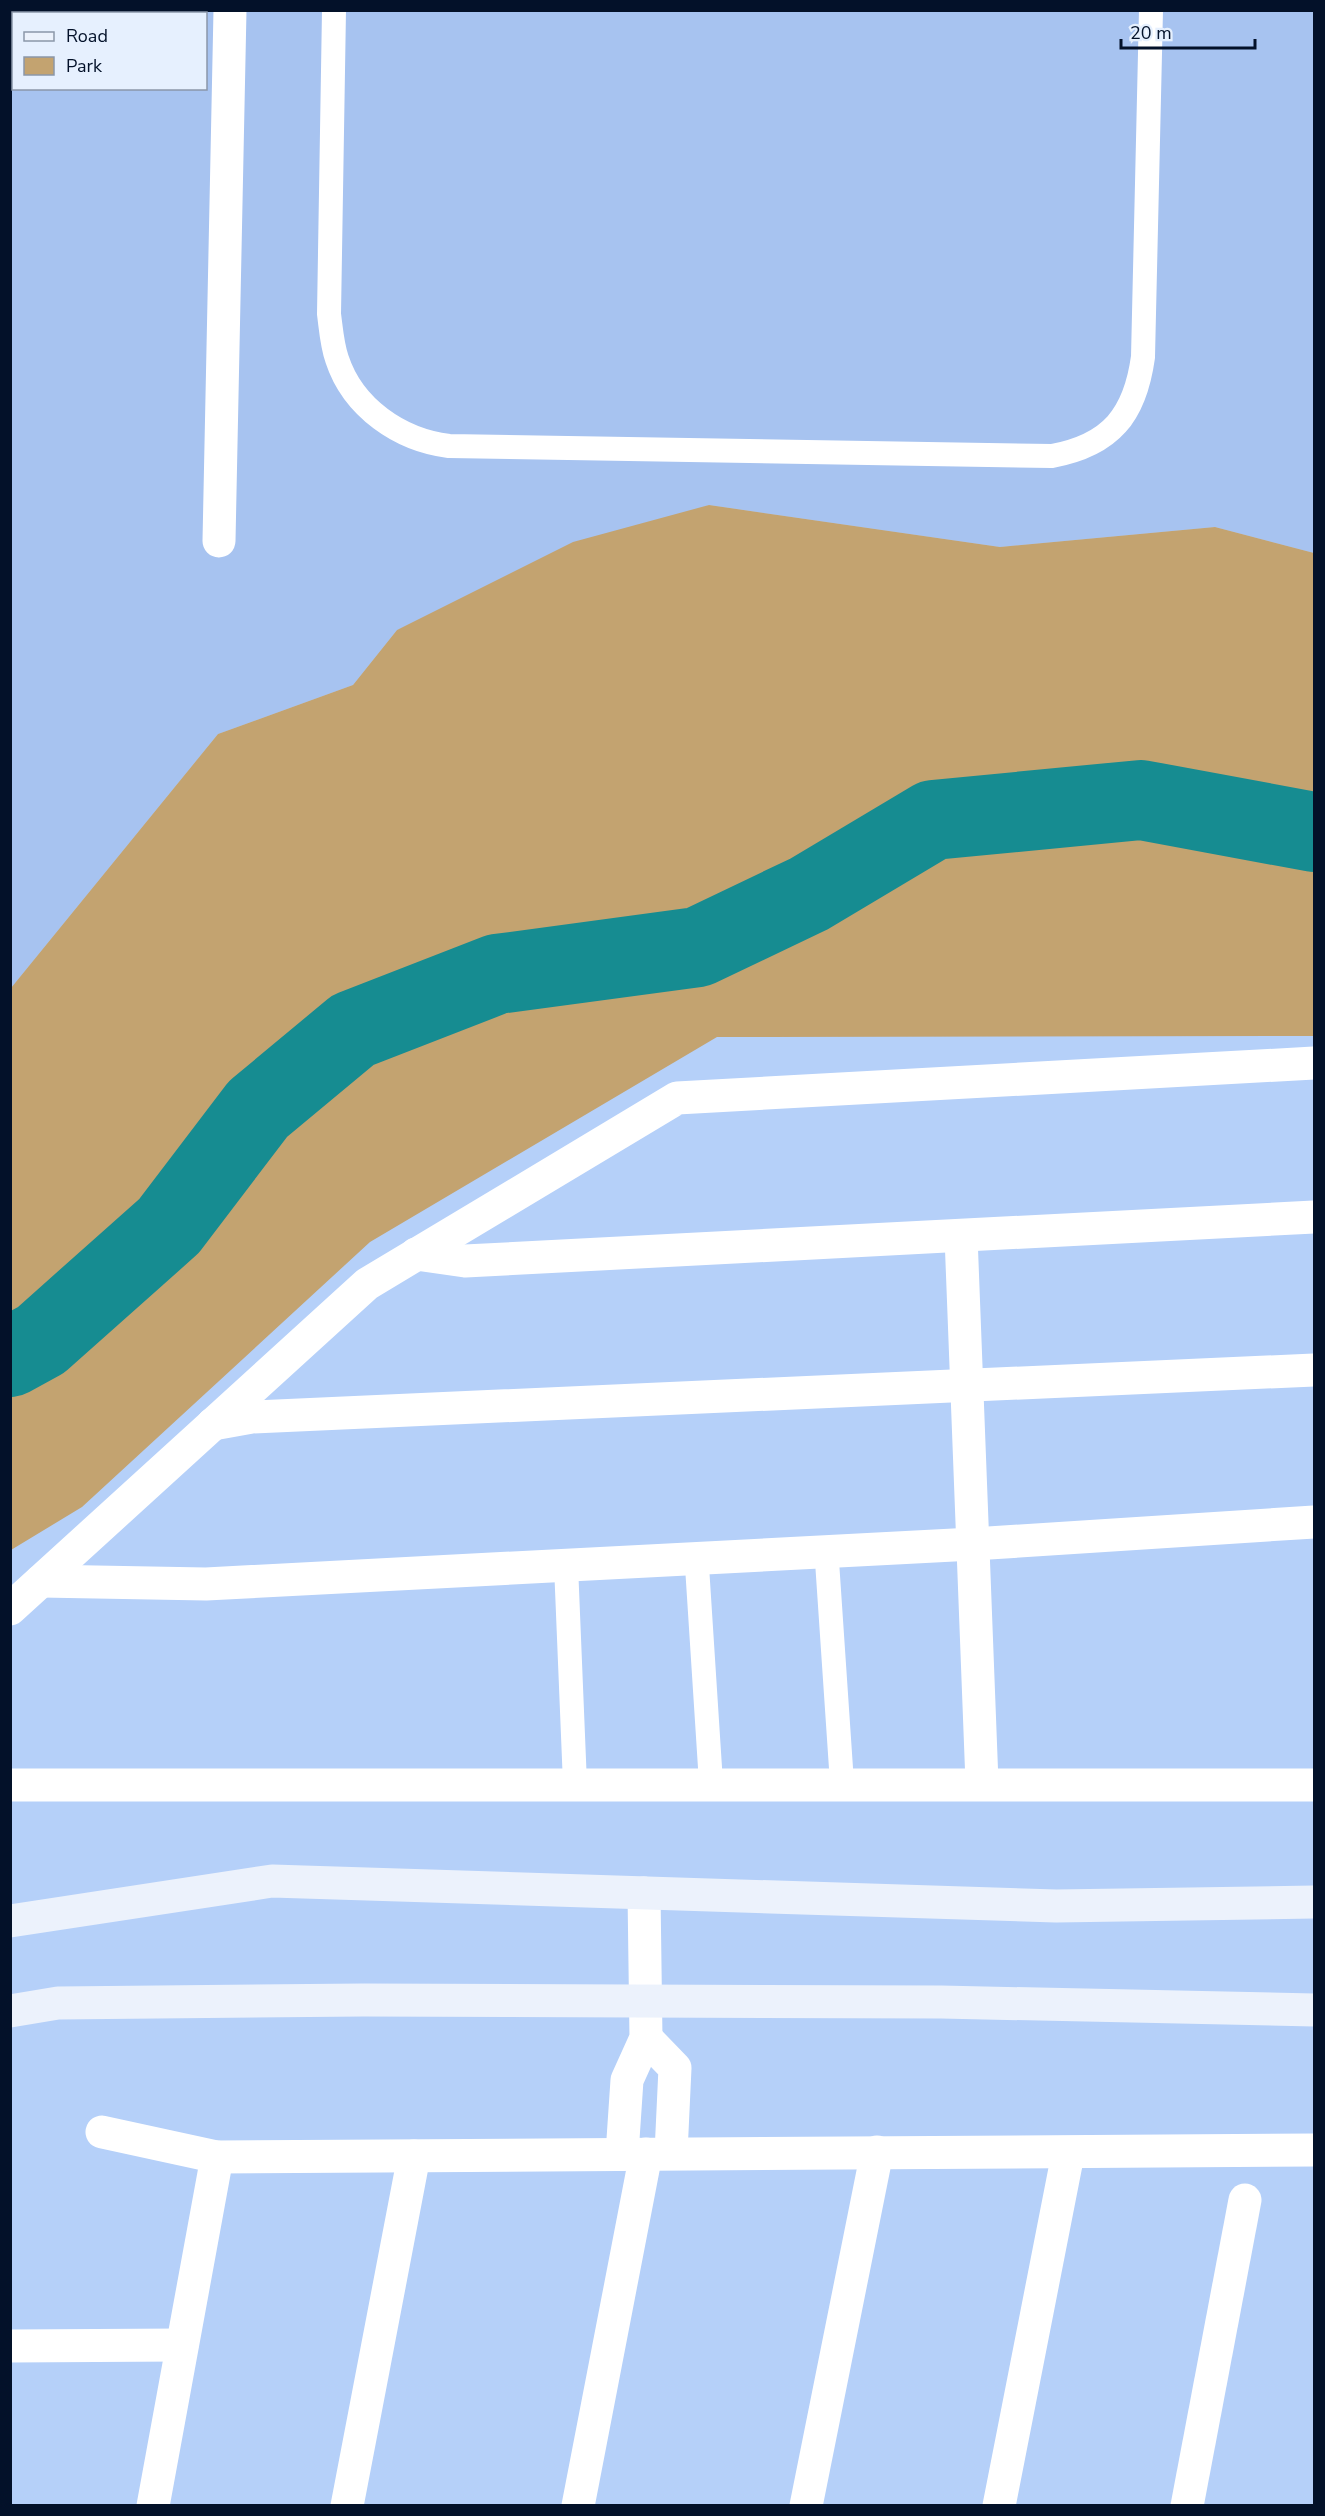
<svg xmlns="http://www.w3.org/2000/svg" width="1325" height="2516" viewBox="0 0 1325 2516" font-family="'Nunito Sans',sans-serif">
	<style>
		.built { fill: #a7c3f0; fill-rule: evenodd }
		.green { fill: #c3a370 }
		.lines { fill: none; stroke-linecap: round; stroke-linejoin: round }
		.river { stroke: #168c91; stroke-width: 80 }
		.lane { stroke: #fff; stroke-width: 24 }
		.street { stroke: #fff; stroke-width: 33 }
		.secondary { stroke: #ecf2fc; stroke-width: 33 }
	</style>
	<rect width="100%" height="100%" fill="#b5d0f9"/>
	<!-- built -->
	<path class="built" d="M11 11H1314V553L1215 527 1000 547 709 505 397 630 353 685 218 734 11 988ZM14 14H206V88H14Z"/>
	<!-- green -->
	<polygon class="green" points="709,505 1000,547 1215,527 1314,553 1314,1036 717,1037 370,1242 82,1507 11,1550 11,988 218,734 353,685 397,630 573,542"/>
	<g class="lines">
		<!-- river -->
		<polyline class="river" points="10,1357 41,1340 169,1226 258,1109 353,1030 497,974 698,947 809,894 933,820 1141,800 1314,832"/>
		<!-- lane -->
		<g class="lane">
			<path d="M334 10 329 314C331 329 332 345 337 359 353 408 400 440 449 446L1052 456C1111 445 1135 415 1143 357L1151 10"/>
			<polyline points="827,1561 842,1783"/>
			<polyline points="566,1565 575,1784"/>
			<polyline points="697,1566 711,1783"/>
		</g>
		<!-- street -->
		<g class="street">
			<polyline points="219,541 230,10"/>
			<polyline points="961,1236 982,1783"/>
			<polyline points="416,1254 465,1261 1314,1217"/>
			<polyline points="213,1424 252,1417 1314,1370"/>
			<polyline points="41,1581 206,1584 973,1544 1314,1522"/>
			<polyline points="10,1609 367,1284 677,1098 1314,1063"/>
			<polyline points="10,1785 1314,1785"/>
			<polyline points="646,2038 675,2068 671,2153"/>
			<polyline points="102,2132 217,2157 1314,2150"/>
			<polyline points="622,2154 627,2080 646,2038 644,1893"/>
			<polyline points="10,2346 182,2345"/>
			<polyline points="153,2506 217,2157"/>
			<polyline points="347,2506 414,2156"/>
			<polyline points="578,2506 646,2154"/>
			<polyline points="806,2506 877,2152"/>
			<polyline points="999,2506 1067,2159"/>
			<polyline points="1187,2506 1245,2200"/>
		</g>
		<!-- secondary -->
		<g class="secondary">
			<polyline points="10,1921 272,1881 1056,1906 1314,1902"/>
			<polyline points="10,2011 58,2003 363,2000 941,2002 1314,2010"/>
		</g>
	</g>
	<!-- border -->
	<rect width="1325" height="2516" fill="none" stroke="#031129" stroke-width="24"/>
	<!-- legend -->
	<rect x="12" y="12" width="195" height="78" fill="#e6f0fe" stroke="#8b97a9" stroke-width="1.5"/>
	<rect x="24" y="32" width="30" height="9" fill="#ecf2fc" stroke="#8b97a9" stroke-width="1.5"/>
	<text x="66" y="42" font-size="18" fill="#031129">Road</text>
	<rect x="24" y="57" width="30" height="18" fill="#c3a370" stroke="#8b97a9" stroke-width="1.5"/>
	<text x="66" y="72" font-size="18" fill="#031129">Park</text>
	<!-- scale -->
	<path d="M1121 39v9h134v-9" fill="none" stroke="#031129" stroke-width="3"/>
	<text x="1130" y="39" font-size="18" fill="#031129" stroke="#e6f0fe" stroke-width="4.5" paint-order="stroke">20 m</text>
</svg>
